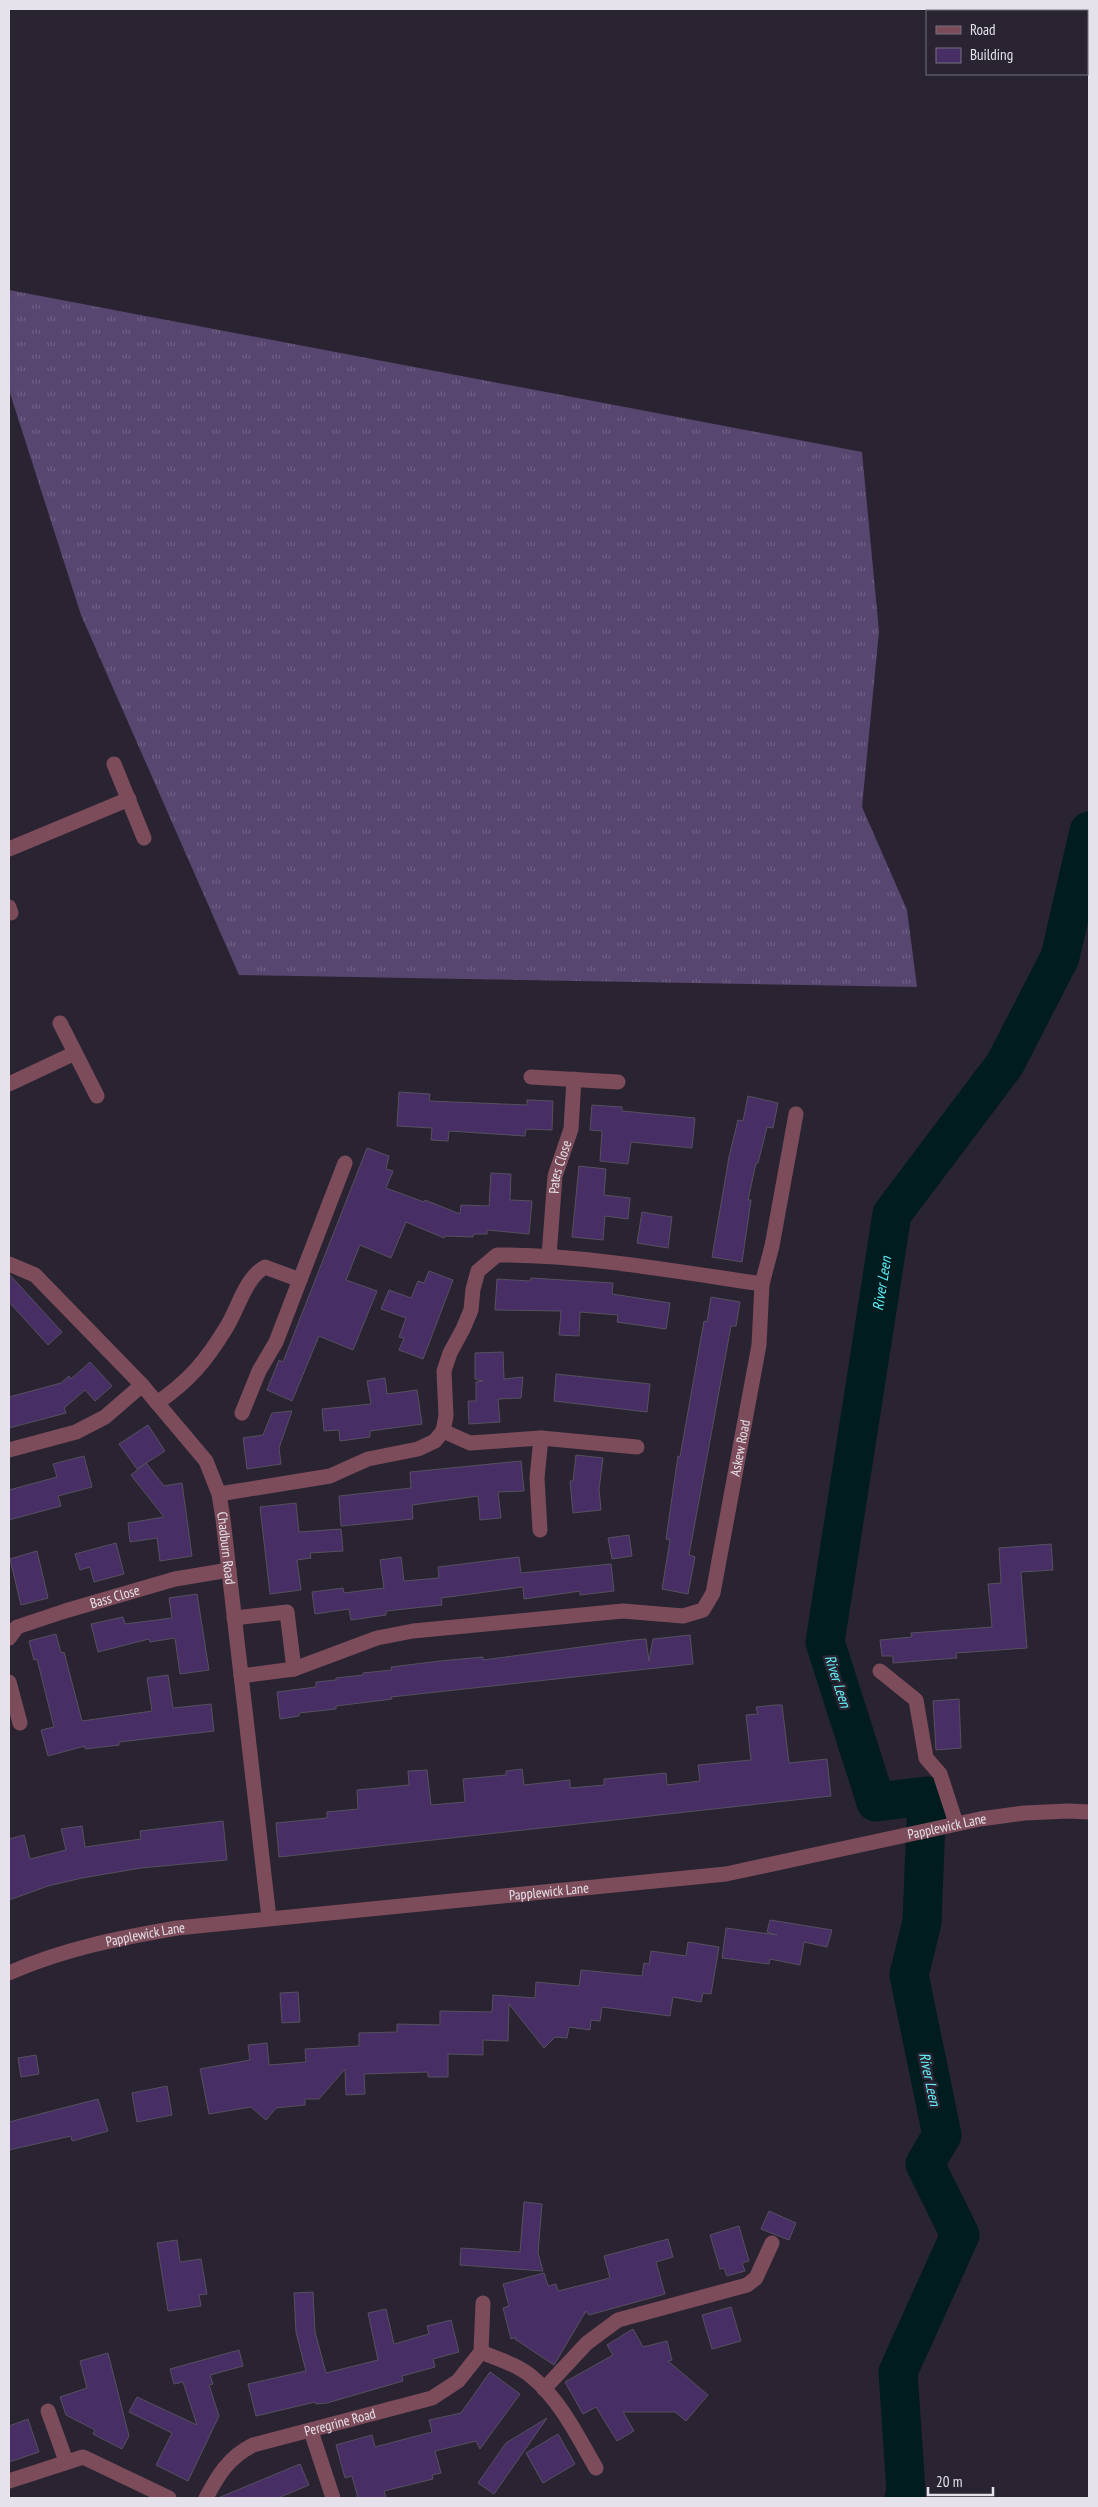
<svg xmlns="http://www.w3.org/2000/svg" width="1098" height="2507" viewBox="0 0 1098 2507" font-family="'PT Sans Narrow',sans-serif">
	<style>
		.grass { fill: url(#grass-tufts) }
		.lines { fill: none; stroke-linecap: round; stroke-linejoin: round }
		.river { stroke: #001c1e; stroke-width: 39 }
		.building { fill: #472f66; stroke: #56505f }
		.minor { stroke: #7d4c5a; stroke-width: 15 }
		.labels { text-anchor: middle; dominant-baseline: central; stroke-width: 5; stroke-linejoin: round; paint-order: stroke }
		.street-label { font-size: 14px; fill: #e5e2eb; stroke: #2a2432 }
		.water-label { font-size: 15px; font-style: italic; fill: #60f2fa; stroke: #2a2432 }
	</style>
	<defs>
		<pattern id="grass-tufts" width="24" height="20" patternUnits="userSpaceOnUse" patternTransform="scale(1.25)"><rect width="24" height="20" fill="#57466f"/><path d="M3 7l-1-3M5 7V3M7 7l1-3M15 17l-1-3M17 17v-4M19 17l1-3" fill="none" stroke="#6f6084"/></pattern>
	</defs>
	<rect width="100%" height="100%" fill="#2a2432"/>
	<!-- grass -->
	<polygon class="grass" points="9,290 862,452 879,631 862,807 907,910 917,987 239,975 81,615 9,390"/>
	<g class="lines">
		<!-- river -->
		<path class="river" id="s1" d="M904 2498 906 2492 898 2372 960 2235 925 2164 942 2135 909 1975 922 1922 927 1796 876 1802 825 1642 892 1214 1005 1064 1060 957 1089 831"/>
	</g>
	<!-- building -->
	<g class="building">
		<polygon points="399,1092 430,1094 429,1101 527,1105 527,1100 553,1101 552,1130 526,1129 525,1136 449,1131 448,1141 431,1140 432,1128 397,1126"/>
		<polygon points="748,1096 778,1103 773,1128 767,1127 758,1163 756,1163 748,1200 751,1200 742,1262 712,1257 729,1157 738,1120 743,1121"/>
		<polygon points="592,1105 622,1107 622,1111 695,1118 692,1148 631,1142 628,1164 600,1161 602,1131 590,1130"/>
		<polygon points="367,1148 389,1156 386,1169 393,1171 386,1188 424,1202 425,1200 460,1214 461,1205 489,1206 491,1173 511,1174 510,1200 532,1201 529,1234 487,1230 487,1234 474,1234 473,1237 445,1236 444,1238 406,1222 391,1258 360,1245 346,1280 377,1291 353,1350 319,1336 292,1401 267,1390 279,1360 283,1362"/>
		<polygon points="579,1166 606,1169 604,1195 630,1198 628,1219 605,1216 603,1240 572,1237"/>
		<polygon points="642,1212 672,1217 668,1248 637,1243"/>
		<polygon points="429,1271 453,1280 423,1359 399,1350 404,1338 399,1337 406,1318 381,1309 389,1290 411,1298 418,1281 424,1283"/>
		<polygon points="9,1274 62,1332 48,1345 9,1302"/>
		<polygon points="531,1278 613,1283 612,1294 670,1303 666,1329 617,1322 618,1315 580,1312 579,1336 559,1335 561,1311 495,1310 497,1279 530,1281"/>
		<polygon points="711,1297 740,1302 736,1326 731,1326 689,1555 695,1557 688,1594 662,1589 670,1540 666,1539 678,1456 680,1457 704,1321 707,1322"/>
		<polygon points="503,1352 504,1379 523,1377 521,1398 498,1399 500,1422 469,1424 468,1401 476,1401 476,1382 483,1381 475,1379 475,1353"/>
		<polygon points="90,1362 112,1386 95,1401 85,1390 64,1408 66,1413 9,1428 9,1397 61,1383 69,1376 71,1379"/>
		<polygon points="556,1374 650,1384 647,1412 554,1401"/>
		<polygon points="385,1378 387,1394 417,1390 422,1424 370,1431 370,1437 340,1441 339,1430 324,1431 322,1409 371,1404 367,1381"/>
		<polygon points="292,1411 279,1448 281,1464 247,1469 243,1438 263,1435 272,1413"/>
		<polygon points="148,1425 165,1451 137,1469 119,1444"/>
		<polygon points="576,1455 603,1458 599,1489 601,1510 573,1513 570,1481 573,1481"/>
		<polygon points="84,1456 92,1487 58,1496 61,1506 9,1520 9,1490 57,1477 53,1464"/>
		<polygon points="521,1461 524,1491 498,1492 501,1518 480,1520 478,1496 412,1505 413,1519 341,1526 339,1496 411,1488 410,1472"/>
		<polygon points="146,1463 164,1486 182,1483 192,1556 160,1561 157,1538 130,1542 128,1523 164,1517 131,1475"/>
		<polygon points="296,1503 299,1532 341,1529 343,1551 310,1553 311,1558 297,1560 301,1590 270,1594 260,1507"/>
		<polygon points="629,1535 632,1556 612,1559 608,1538"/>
		<polygon points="116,1543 124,1574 94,1582 90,1567 80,1570 75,1554"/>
		<polygon points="1051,1544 1053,1570 1021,1572 1027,1648 956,1653 957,1658 893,1663 893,1656 882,1656 880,1640 912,1637 911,1633 992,1627 988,1584 1001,1583 999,1548"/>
		<polygon points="37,1551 48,1598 21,1605 10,1559"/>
		<polygon points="401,1557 404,1581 439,1578 438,1567 519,1557 521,1573 611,1564 614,1591 580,1595 580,1591 524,1599 523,1587 441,1598 442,1605 386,1611 386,1615 351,1620 349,1609 315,1614 312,1592 343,1588 344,1593 384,1588 380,1560"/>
		<polygon points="197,1594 209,1670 180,1674 175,1638 150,1642 149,1639 98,1652 91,1624 123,1617 125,1624 172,1618 169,1598"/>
		<polygon points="56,1634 61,1653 64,1652 82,1721 152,1711 147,1678 168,1675 173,1708 211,1704 214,1731 119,1742 119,1745 85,1749 85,1746 48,1756 41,1730 54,1727 37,1659 34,1660 29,1641"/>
		<polygon points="690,1635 693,1664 391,1697 392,1699 336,1706 336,1709 299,1713 299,1716 280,1719 277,1692 316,1687 316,1682 336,1680 336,1678 363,1675 363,1673 392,1670 391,1667 440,1661 483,1657 483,1660 633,1640 646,1639 649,1661 653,1639"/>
		<polygon points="959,1699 961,1748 936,1750 933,1701"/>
		<polygon points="775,1705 782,1705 789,1763 827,1759 831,1796 279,1857 276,1823 327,1818 327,1812 358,1809 357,1790 409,1785 408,1771 427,1770 431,1805 465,1802 463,1779 506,1775 506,1771 522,1769 524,1785 570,1780 570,1788 604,1785 604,1779 666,1773 667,1785 700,1781 698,1765 751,1760 746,1715 758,1714 756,1707"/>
		<polygon points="223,1821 227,1860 141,1868 82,1878 48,1886 9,1900 9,1839 24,1835 30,1859 66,1850 61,1829 82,1826 85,1847 141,1839 140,1831"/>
		<polygon points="770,1920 832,1930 827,1947 804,1942 800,1965 770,1959 769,1964 722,1958 726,1928 777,1935 767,1932"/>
		<polygon points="688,1942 719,1947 711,1994 703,1993 701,2002 673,1997 670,2016 602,2007 600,2021 591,2020 590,2030 569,2027 567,2038 555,2037 544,2048 509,2004 508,2041 483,2040 483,2055 448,2054 448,2077 428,2077 428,2072 364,2074 365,2094 346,2095 345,2069 319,2099 305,2099 305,2105 276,2108 266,2120 251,2107 209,2114 200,2069 250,2060 248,2045 267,2043 269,2065 306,2062 305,2049 359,2046 359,2033 397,2032 397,2024 440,2025 440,2011 492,2012 493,1995 535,1998 536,1982 579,1986 581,1970 642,1976 644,1963 649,1964 651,1951 686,1956"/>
		<polygon points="298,1992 300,2022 282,2023 280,1993"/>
		<polygon points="36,2055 39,2074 21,2077 18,2058"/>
		<polygon points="167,2086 172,2115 137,2122 132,2093"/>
		<polygon points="98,2099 108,2131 72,2141 71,2136 9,2150 9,2122"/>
		<polygon points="524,2202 542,2204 538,2253 543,2271 460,2265 461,2248 520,2252"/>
		<polygon points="769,2211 796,2223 789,2240 761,2229"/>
		<polygon points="739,2226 749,2261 742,2263 745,2271 727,2276 724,2268 720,2269 710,2235"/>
		<polygon points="668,2239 673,2257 656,2262 665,2294 589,2315 586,2311 554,2365 515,2339 516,2337 511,2339 503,2308 509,2306 503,2284 544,2273 548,2286 556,2284 558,2291 610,2278 604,2256"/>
		<polygon points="177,2240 180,2262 201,2259 207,2294 199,2295 201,2306 168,2311 157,2243"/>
		<polygon points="313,2292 315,2332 326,2373 378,2360 368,2313 386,2309 394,2344 429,2334 427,2326 451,2320 459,2352 433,2359 435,2367 402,2376 403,2381 327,2403 316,2404 315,2402 256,2416 248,2384 306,2371 296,2332 294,2293"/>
		<polygon points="731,2307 741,2341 712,2349 702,2315"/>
		<polygon points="633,2329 643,2347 667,2341 672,2360 668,2361 708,2395 686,2421 675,2412 623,2412 634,2431 617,2441 596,2407 583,2414 565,2382 613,2355 607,2345"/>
		<polygon points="239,2350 243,2366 210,2375 213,2384 209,2385 219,2416 188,2481 156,2465 172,2433 129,2412 137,2397 197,2425 183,2382 174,2384 170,2369"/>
		<polygon points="108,2353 129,2436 122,2449 93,2434 95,2430 66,2415 60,2397 87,2388 80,2361"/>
		<polygon points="490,2372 520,2394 480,2449 476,2441 435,2451 441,2473 432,2475 433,2479 384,2491 386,2498 358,2498 352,2476 345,2478 336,2445 372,2435 375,2447 432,2432 429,2420 461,2413"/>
		<polygon points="547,2418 494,2494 478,2483 506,2443"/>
		<polygon points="28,2419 39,2452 9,2462 9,2426"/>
		<polygon points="558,2434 575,2464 543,2483 526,2453"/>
		<polygon points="300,2464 309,2485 278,2498 218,2498"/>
	</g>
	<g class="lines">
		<!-- minor -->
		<g class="minor">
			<polyline points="114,764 144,838"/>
			<polyline points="9,849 129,799"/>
			<polyline points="9,907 11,913"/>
			<polyline points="60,1023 97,1096"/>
			<polyline points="531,1077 618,1082"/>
			<polyline points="9,1084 75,1053"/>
			<path id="s2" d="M549 1256 555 1176 571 1129 574 1079"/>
			<path id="s3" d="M9 1264 35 1275 142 1385 206 1461 219 1494 223 1519 269 1918"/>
			<path d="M157 1403C189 1381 206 1361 226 1328 238 1309 245 1278 265 1267L300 1280"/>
			<polyline points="242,1413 259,1371 276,1342 345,1163"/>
			<polyline points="443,1431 470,1443 541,1438 637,1447"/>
			<polyline points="9,1450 76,1432 105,1417 142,1385"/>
			<path d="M219 1494 330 1476 368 1459 418 1449 435 1441 443 1431 446 1416 444 1371 450 1353 463 1329 471 1310 473 1289 478 1271 497 1255C586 1255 674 1271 762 1284"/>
			<polyline points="540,1530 537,1478 541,1438"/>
			<polyline points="234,1618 287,1612 294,1669"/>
			<path id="s4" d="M9 1638 17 1627 65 1611 175 1579 229 1570"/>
			<polyline points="880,1671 916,1700 926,1758 940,1774 956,1823"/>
			<path id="s5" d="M241 1676 294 1669 377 1638 413 1631 623 1611 683 1616 703 1610 713 1593 759 1345 762 1284 772 1246 796 1114"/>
			<polyline points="9,1682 20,1723"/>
			<path id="s6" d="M9 1973C63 1949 119 1938 177 1928L726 1874 980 1819 1024 1813 1069 1811 1089 1812"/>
			<path d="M481 2352C498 2359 518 2365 532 2377 561 2401 578 2437 596 2468"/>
			<polyline points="544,2389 587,2343 618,2320 747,2285 756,2278 772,2243"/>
			<polyline points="48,2411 66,2461"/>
			<polyline points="311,2431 333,2498"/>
			<polyline points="9,2481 83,2457 169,2498"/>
			<path id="s7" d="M206 2498C218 2475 229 2457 253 2445L432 2398 458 2381 481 2352 483 2303"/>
		</g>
	</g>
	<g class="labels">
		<!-- street labels -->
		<g class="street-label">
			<text stroke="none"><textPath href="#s2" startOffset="90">Pates Close</textPath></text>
			<text stroke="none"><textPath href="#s5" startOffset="638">Askew Road</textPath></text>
			<text stroke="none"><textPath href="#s3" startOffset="371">Chadburn Road</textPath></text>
			<text stroke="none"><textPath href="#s4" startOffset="116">Bass Close</textPath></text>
			<text stroke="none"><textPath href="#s6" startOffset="952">Papplewick Lane</textPath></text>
			<text stroke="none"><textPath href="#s6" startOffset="548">Papplewick Lane</textPath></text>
			<text stroke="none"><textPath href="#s6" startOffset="142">Papplewick Lane</textPath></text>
			<text stroke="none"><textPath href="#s7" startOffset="162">Peregrine Road</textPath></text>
		</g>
		<!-- water labels -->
		<g class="water-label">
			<text stroke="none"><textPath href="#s1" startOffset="1316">River Leen</textPath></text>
			<text transform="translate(838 1681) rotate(72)">River Leen</text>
			<text transform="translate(930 2079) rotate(78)">River Leen</text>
		</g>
	</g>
	<!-- border -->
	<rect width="1098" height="2507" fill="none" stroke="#e5e2eb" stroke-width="20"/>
	<!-- legend -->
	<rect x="926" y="10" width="162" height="65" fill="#2a2432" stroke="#75707c"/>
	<rect x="936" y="26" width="25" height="8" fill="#7d4c5a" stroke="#75707c"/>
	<text x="970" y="35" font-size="15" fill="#e5e2eb">Road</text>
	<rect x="936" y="48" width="25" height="15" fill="#472f66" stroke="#75707c"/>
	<text x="970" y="60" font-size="15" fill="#e5e2eb">Building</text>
	<!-- scale -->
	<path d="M928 2487v8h65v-8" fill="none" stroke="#e5e2eb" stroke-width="2.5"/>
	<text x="936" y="2487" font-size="15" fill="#e5e2eb" stroke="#2a2432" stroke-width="4" paint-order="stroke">20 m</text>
</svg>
